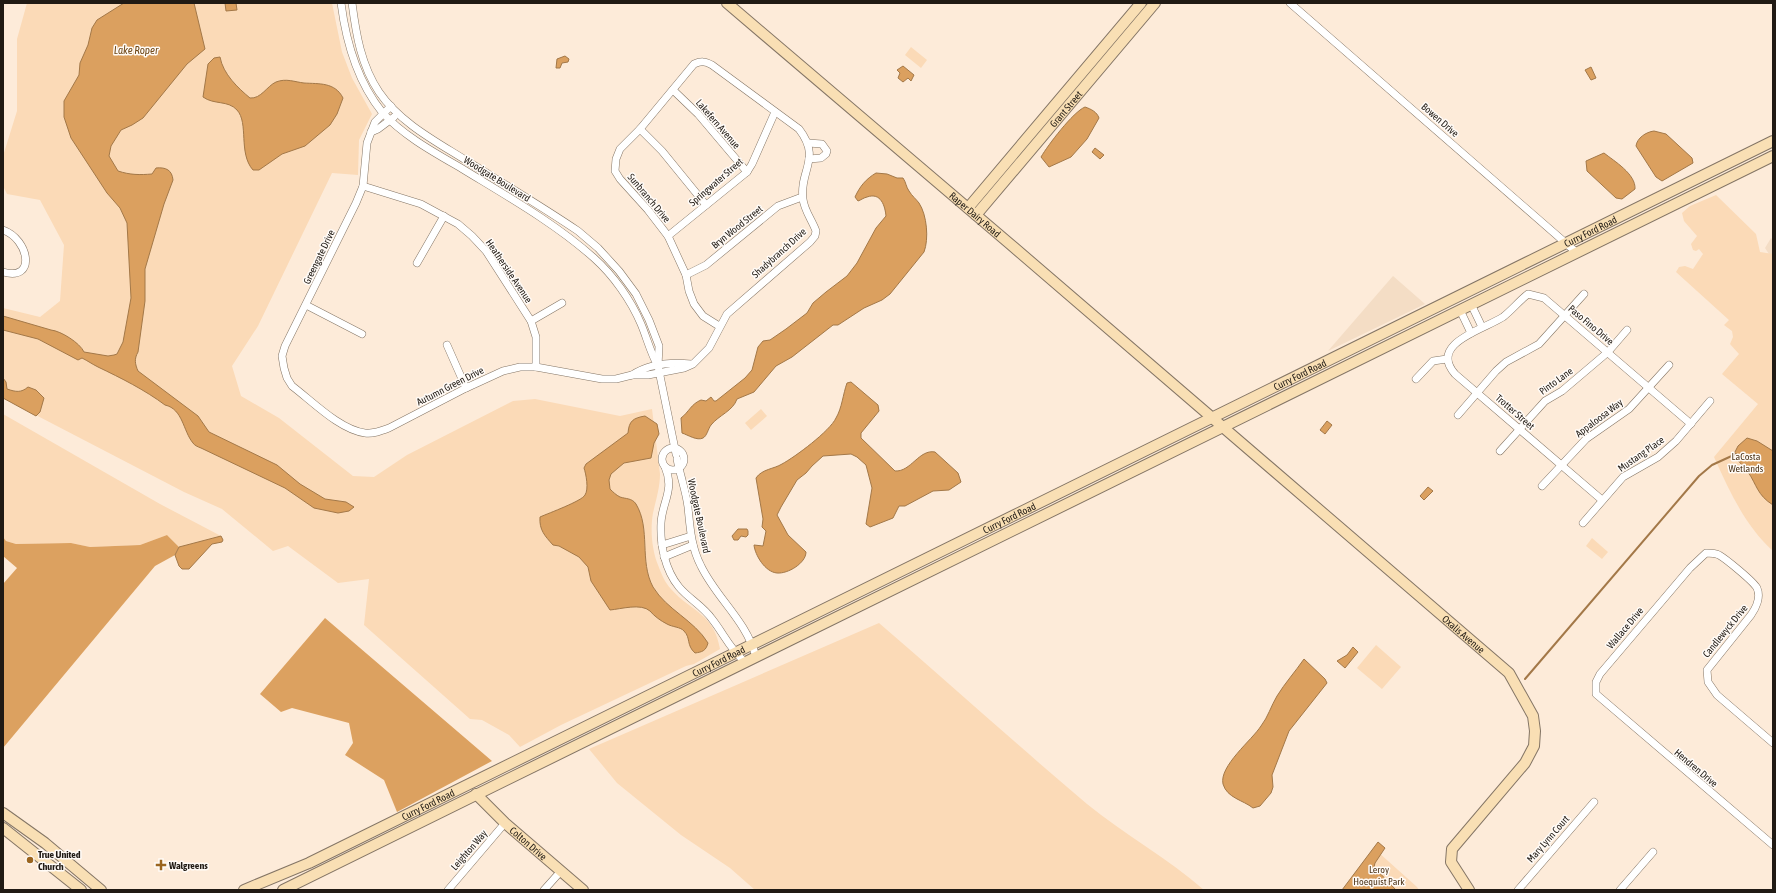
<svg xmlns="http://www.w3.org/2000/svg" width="1776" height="893" viewBox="0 0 1776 893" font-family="'Asap Condensed',sans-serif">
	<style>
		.built { fill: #f4ddc5 }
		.green { fill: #fbdab7 }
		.forest { fill: #dca160 }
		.water { fill: #dba05f; stroke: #a37848 }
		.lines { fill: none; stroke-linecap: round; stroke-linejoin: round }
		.stream { stroke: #a37848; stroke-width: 2 }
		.street-casing { stroke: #847565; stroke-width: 8 }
		.secondary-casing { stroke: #847565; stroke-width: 12 }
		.street { stroke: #fff; stroke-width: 7 }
		.secondary { stroke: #f9dfb4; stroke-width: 10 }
		.poi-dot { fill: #9b651f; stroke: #fffbf7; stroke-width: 1.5 }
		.labels { text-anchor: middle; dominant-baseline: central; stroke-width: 3; stroke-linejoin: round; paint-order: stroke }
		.street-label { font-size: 10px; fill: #201a14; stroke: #fffbf7 }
		.park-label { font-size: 10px; fill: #4e3519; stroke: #fffbf7 }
		.poi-label { font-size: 10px; font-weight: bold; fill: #201a14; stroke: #fffbf7; text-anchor: start }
		.water-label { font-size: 11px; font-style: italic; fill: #6e4615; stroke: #fffbf7 }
	</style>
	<rect width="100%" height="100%" fill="#fdebd9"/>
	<!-- built -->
	<g class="built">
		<polygon points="1771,238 1773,240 1773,254 1769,254 1765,248"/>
		<polygon points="1393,276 1425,304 1328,351"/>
	</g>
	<!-- green -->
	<g class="green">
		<path d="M27 3H332L342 52 352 78 372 114 359 140 358 175 332 173 258 326 232 366 241 396 279 418 353 476 374 477 407 455 513 401 535 399 620 416 652 409 660 474C660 487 656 500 653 513 650 530 652 550 658 565 661 573 665 583 671 589 691 612 714 613 720 649L694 664 686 666 561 725 520 747 509 735 482 720 470 719 364 625 369 579 338 583 288 546 273 551 222 509 184 492 3 398V308L40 317 60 301 64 245 40 200 7 194 3 186V156L17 111V39Z"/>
		<polygon points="911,47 927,60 921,68 905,55"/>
		<path d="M1716 195 1756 234 1760 252 1773 254V551C1745 526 1729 490 1714 457L1758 404 1722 374 1739 354 1730 344 1733 337 1732 331 1724 325 1729 320 1676 272 1679 267 1685 266 1693 269 1703 254 1699 249 1696 251 1693 250 1691 244 1697 236 1684 221 1682 213 1690 206Z"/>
		<polygon points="761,409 767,416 751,430 745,423"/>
		<polygon points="3,414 160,504 221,536 179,547 167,535 140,545 90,547 71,543 16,544 6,541 3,537"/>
		<polygon points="1592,538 1608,552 1602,559 1586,546"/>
		<path d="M879 623C949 683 1017 745 1087 804 1125 835 1168 858 1204 890H755L730 868 681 835 617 783 589 749Z"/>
		<polygon points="1376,645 1401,667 1382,689 1357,668"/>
		<polygon points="1378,852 1417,887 1419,890 1345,890"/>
	</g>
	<!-- forest -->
	<g class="forest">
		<polygon points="167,535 179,547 175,555 155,566 3,748 3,584 17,568 3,556 3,537 6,541 16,544 71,543 90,547 140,545"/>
		<polygon points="325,618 492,761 397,812 384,780 345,755 353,743 349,723 292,708 281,712 260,694"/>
	</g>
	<!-- water -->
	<g class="water">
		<path d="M124 3H194L205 49 187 64 143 118 132 125 121 130 111 146 109 156 118 171C130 175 140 175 152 174L156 168C166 167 172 170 173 180L164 204 145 269V301L138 352C134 359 135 364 138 371L198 416 209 432 277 465 300 484 325 499 346 502 354 507 349 511 338 513 314 508 285 488 201 448C198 447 194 445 193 443 183 431 183 409 165 405 145 390 121 378 98 367 92 364 88 361 82 358L78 360 38 339 3 330V316L51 330C61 331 80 343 84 352L108 356 114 355 117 354 123 342 131 298 127 223 120 208 107 193 71 138 64 117V101L79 75 80 63 88 45 92 28 97 20Z"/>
		<polygon points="225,3 236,3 237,10 226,11"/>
		<polygon points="565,56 569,59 568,62 562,63 560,68 556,68 557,59"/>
		<path d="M220 57C223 74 238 88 250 98 261 99 267 86 276 82 286 78 295 82 304 83 319 84 335 82 343 98L337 114 330 125 305 146 282 154 259 170H253C238 153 249 123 237 110 228 100 214 105 203 97L208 64 214 58Z"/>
		<polygon points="903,66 914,75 911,81 908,78 903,82 898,78 900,73 897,70"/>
		<polygon points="1591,67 1596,78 1591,80 1585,70"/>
		<path d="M1085 107C1091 109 1097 112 1099 118L1087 139 1071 157 1049 167 1041 157C1048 145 1073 112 1085 107Z"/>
		<path d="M1654 131 1666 134 1692 158 1693 163 1662 181 1656 177 1636 146C1637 138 1646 132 1654 131Z"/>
		<polygon points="1095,148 1104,155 1100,159 1092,152"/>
		<path d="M1604 153C1614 161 1636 174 1635 189L1622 199 1616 198 1587 171 1586 161Z"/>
		<path d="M876 173 887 174 897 178H903C906 182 906 187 909 191 912 196 916 199 919 203 927 215 929 239 924 252L890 294 882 300 864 308 838 325H833L792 357 776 366 754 392 737 399C733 411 719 415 711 425 708 429 707 436 703 438 697 441 688 435 682 433L681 418C689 412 691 404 701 400L706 401 711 397 714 401H716L745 378 752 370 758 347 763 341 770 340 786 329 807 313 813 303 826 292 847 276 857 263 876 228 886 216C885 206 881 192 867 197 863 198 861 200 858 201L855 197C860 186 866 179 876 173Z"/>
		<path d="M3 378 6 382 7 389C16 392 21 393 28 387L36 390 44 398 40 412 36 416 3 398Z"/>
		<path d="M851 382 878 405 879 411 861 433V438L895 471C911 472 919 449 935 452L958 473 961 482 949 490 933 491 905 506H899L893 518 870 527 866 524 872 488 866 465 857 457 851 454 823 456 812 466 806 473 797 480 781 507 777 515 788 535 806 552C806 563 788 574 777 573 765 572 755 555 754 545L763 546 766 531 762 527 763 519 756 478C762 469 774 469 782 464 795 457 830 431 836 418 842 408 843 394 847 383Z"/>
		<path d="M645 416 657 424 659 434 654 443 651 458 624 463 618 468 611 474 609 480 610 489C613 492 616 495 620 497 626 499 632 498 636 504 651 529 639 561 653 587 667 610 694 620 708 643 706 651 702 652 695 653 686 645 691 638 684 631 681 627 672 627 667 624 661 621 654 616 650 611 641 603 621 609 610 610L591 581 588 567 579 557 559 546 553 545C545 536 539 530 540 517 549 513 582 501 585 495 589 489 586 474 584 468L586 464 628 433C629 421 633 418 645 416Z"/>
		<polygon points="1327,421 1332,425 1325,434 1320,430"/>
		<path d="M1747 438 1757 441 1773 451V505C1757 495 1757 485 1748 472 1743 465 1737 461 1734 454L1738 446Z"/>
		<polygon points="1428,487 1433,491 1424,500 1420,496"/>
		<polygon points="738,529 747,529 748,531 748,535 746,537 741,536 738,540 734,540 732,536"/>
		<polygon points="221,536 223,540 222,542 212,544 189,569 182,569 179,566 175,555 179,547"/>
		<polygon points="1353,647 1358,652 1345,668 1337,661 1347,655"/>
		<path d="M1304 659 1325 679 1327 683 1289 731 1272 775 1273 787 1271 793 1260 806 1253 808C1243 800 1227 798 1223 784 1219 766 1252 740 1261 726 1268 717 1271 706 1277 696 1285 683 1295 672 1304 659Z"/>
		<polygon points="1378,842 1385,848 1375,863 1374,867 1396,890 1342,890"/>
	</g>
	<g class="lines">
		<!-- stream -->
		<polyline class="stream" points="1525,679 1699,476 1712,465 1736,454"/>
		<!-- street casing -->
		<g class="street-casing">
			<g id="street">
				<path d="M341 3C346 42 357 81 382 112 402 135 435 153 461 168 505 195 555 223 594 258 613 275 631 300 641 324 647 338 650 352 658 366"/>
				<path d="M352 3C356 34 361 65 379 92 400 123 437 142 467 161 504 184 541 206 578 231L598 248 619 271 636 294 649 320 659 346 658 366 676 454"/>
				<polyline points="1290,3 1576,252"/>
				<polyline points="673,90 698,114 747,172"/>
				<path d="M391 106 375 122 367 143 363 186 356 203 285 346 282 356 284 368 287 378 292 386C312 401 340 430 365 433 373 434 381 431 389 428L466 388 503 371 520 367H536L602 379H616L632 375H648L684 368 693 364 709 348 727 314 810 242 815 236 816 231C812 220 804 210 803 199 799 170 822 159 799 129L712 65C705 61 701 61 694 64L640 129 620 149 616 159 615 171 620 179 648 210 668 236 686 275 689 291 694 304 703 316 719 326"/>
				<polyline points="640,129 662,151 706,205"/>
				<polyline points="371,132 378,129 394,117"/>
				<polyline points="808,143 822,144 827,151 826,154 821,158 809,159"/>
				<polyline points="363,186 421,204 458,224 472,236 486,251 531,321 536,337 536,367"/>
				<path d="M3 230C29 239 37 282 3 272"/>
				<polyline points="668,236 747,172 752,164 775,112"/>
				<polyline points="417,263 444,216"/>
				<polyline points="686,275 706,265 778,206 802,197"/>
				<polyline points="1471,304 1482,327"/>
				<polyline points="306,305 362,334"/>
				<polyline points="1460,310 1471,333"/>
				<polyline points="531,321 562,303"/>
				<polyline points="447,345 466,388"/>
				<path d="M632 375C649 364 671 362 691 364"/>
				<polyline points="1416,379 1433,361 1447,359"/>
				<polyline points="1458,415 1496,371 1506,362 1539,344 1584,294"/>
				<circle cx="673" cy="459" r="11"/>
				<polyline points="1500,451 1545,401 1562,391 1608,352 1627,330"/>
				<path d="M677 459C680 475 686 491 688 507 690 527 691 547 701 566 717 599 746 620 756 657"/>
				<path d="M665 467C675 490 662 502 661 523 660 545 665 570 679 587 689 599 703 606 712 619 724 634 729 648 745 662"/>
				<polyline points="1542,486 1586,439 1629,409 1669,365"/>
				<path d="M1602 500 1455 374C1428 343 1485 329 1503 317 1512 310 1519 301 1528 294L1544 298 1691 424"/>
				<polyline points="1583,523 1623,477 1658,457 1676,441 1710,401"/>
				<polyline points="662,545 691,536"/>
				<polyline points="664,557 693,545"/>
				<path d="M1773 743 1717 695 1708 682 1707 670 1751 615C1756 608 1761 597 1757 588 1753 581 1726 559 1719 555 1715 553 1711 553 1706 553L1690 568 1600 674 1596 682V694L1773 845"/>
				<polyline points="448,890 505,823"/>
				<polyline points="544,890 561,871"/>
				<polyline points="1518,890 1594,802"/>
				<polyline points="1620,890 1653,852"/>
			</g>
		</g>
		<!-- secondary casing -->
		<g class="secondary-casing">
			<g id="secondary">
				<path id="s1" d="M727 3 1010 244 1509 673 1533 716 1535 731 1534 746 1525 763 1452 849 1451 862 1469 890"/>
				<polyline points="968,208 1141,3"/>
				<path id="s2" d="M976 215 1155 3"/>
				<path id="s3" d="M476 794 505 823 583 890"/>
				<polyline points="3,813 45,843 101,890"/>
				<polyline points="3,828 81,890"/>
				<path id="s4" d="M244 890 309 863 1773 141"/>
				<polyline points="283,890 1773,156"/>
			</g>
		</g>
		<!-- street -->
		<use href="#street" class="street"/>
		<!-- secondary -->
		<use href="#secondary" class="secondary"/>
	</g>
	<!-- markers -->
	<g class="poi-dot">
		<circle cx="30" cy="860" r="4"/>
		<path d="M159 859h4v4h4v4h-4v4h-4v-4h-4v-4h4z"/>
	</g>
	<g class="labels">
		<!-- street labels -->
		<g class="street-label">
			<text stroke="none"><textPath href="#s2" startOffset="139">Grant Street</textPath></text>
			<text transform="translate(1440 120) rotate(41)">Bowen Drive</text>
			<text transform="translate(718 124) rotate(49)">Lakefern Avenue</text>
			<text transform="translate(497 179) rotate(32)">Woodgate Boulevard</text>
			<text transform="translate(716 182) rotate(-41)">Springwater Street</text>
			<text transform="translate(649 198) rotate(50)">Sunbranch Drive</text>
			<text stroke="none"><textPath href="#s1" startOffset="326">Raper Dairy Road</textPath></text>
			<text transform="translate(737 227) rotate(-39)">Bryn Wood Street</text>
			<text stroke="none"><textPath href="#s4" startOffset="1499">Curry Ford Road</textPath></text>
			<text transform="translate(779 253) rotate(-42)">Shadybranch Drive</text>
			<text transform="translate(319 257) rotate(-64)">Greengate Drive</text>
			<text transform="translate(509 271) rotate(56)">Heatherside Avenue</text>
			<text transform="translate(1591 325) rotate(40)">Paso Fino Drive</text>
			<text stroke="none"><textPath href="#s4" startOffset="1175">Curry Ford Road</textPath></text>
			<text transform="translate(1556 381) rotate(-36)">Pinto Lane</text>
			<text transform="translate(450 386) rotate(-27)">Autumn Green Drive</text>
			<text transform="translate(1515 412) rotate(41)">Trotter Street</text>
			<text transform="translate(1599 418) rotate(-37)">Appaloosa Way</text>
			<text transform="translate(1641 454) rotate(-35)">Mustang Place</text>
			<text transform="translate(699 516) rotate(78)">Woodgate Boulevard</text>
			<text stroke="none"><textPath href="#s4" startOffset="851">Curry Ford Road</textPath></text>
			<text transform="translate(1625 628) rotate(-50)">Wallace Drive</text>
			<text transform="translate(1725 631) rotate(-51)">Candlewyck Drive</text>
			<text stroke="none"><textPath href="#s1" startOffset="970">Oxalis Avenue</textPath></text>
			<text stroke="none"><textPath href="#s4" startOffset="527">Curry Ford Road</textPath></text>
			<text transform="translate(1696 768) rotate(40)">Hendren Drive</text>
			<text stroke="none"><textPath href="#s4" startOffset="203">Curry Ford Road</textPath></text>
			<text transform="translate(1548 839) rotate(-49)">Mary Lynn Court</text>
			<text stroke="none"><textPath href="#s3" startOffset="72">Colton Drive</textPath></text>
			<text transform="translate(469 850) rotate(-49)">Leighton Way</text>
		</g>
		<!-- park labels -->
		<g class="park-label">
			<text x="1746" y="456">LaCosta<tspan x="1746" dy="12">Wetlands</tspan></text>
			<text x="1379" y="869">Leroy<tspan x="1379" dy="12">Hoequist Park</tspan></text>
		</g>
		<!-- poi labels -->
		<g class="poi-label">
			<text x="38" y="854">True United<tspan x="38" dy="12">Church</tspan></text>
			<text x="169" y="865">Walgreens</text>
		</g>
		<!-- water labels -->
		<g class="water-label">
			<text x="136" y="50">Lake Roper</text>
		</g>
	</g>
	<!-- border -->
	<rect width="1776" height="893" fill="none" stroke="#201a14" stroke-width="8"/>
</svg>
